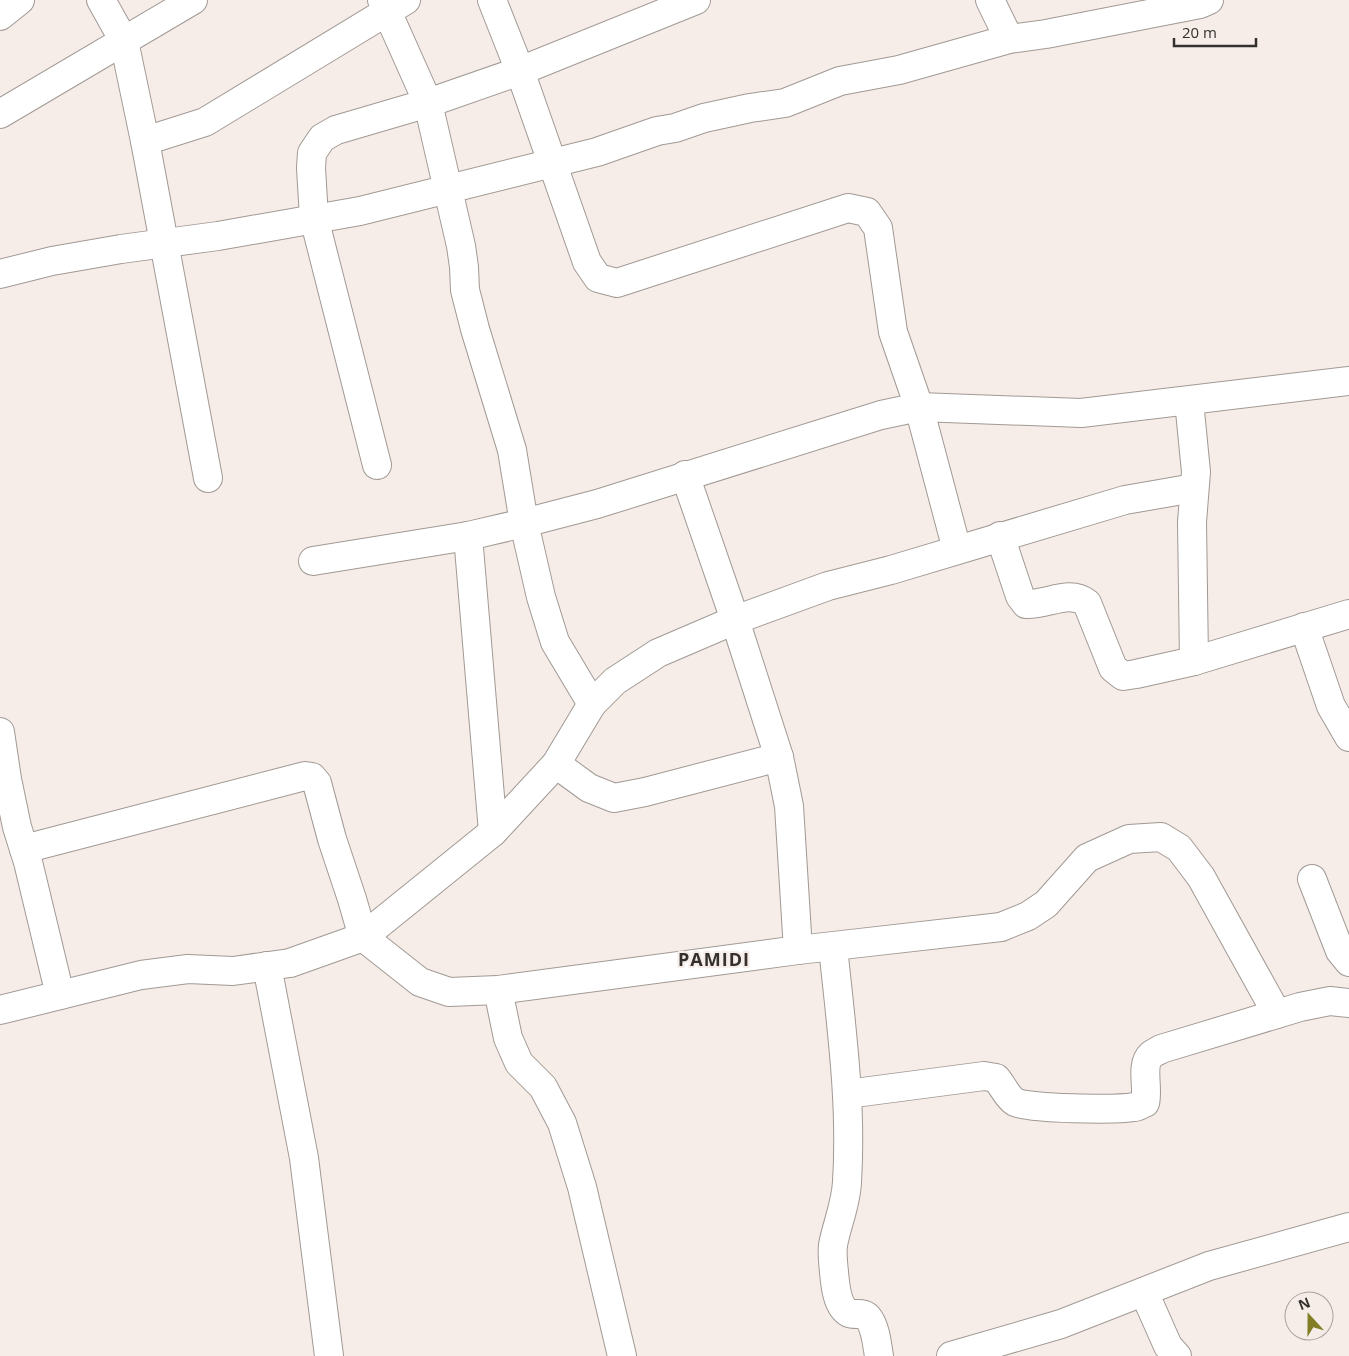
<svg xmlns="http://www.w3.org/2000/svg" width="1349" height="1356" viewBox="0 0 1349 1356" font-family="'Open Sans',sans-serif">
	<style>
		.lines { fill: none; stroke-linecap: round; stroke-linejoin: round }
		.minor-casing { stroke: #a19994; stroke-width: 30 }
		.minor { stroke: #fff; stroke-width: 28 }
		.labels { text-anchor: middle; dominant-baseline: central; stroke-width: 4.5; stroke-linejoin: round; paint-order: stroke }
		.district-label { font-size: 18px; font-weight: bold; letter-spacing: 1px; fill: #33302e; stroke: #f6ede8 }
	</style>
	<rect width="100%" height="100%" fill="#f6ede8"/>
	<g class="lines">
		<!-- minor casing -->
		<g class="minor-casing">
			<g id="minor">
				<polyline points="101,0 124,41 145,141 208,478"/>
				<polyline points="382,0 428,103 461,246 464,267 465,290 475,329 512,450 524,523 541,597 555,642 592,704"/>
				<polyline points="492,0 520,71 587,262 598,278 617,283 848,208 867,212 878,228 893,332 919,407 957,550"/>
				<polyline points="990,0 1009,39"/>
				<polyline points="0,16 20,0"/>
				<polyline points="0,114 193,0"/>
				<polyline points="145,141 205,122 406,0"/>
				<polyline points="0,274 52,261 121,249 218,236 360,211 597,152 657,131 675,128 704,118 750,108 785,103 840,81 899,70 1009,39 1046,34 1200,4 1209,0"/>
				<polyline points="1189,401 1196,472 1192,522 1194,661"/>
				<polyline points="377,465 314,218 311,168 312,153 322,138 336,130 428,103 520,71 696,0"/>
				<polyline points="685,475 735,620 779,757 789,806 798,950"/>
				<polyline points="468,536 493,832"/>
				<path d="M1000 536 1020 596 1026 604C1048 605 1069 589 1087 603L1113 668 1123 676 1136 674 1194 661 1349 614"/>
				<polyline points="313,561 468,536 524,523 597,504 881,415 919,407 1081,413 1349,381"/>
				<polyline points="1304,627 1331,706 1349,737"/>
				<polyline points="0,732 7,779 17,827 28,862 60,995"/>
				<polyline points="556,764 589,788 614,798 645,792 779,757"/>
				<polyline points="24,849 305,776 312,777 317,783 332,839 352,899 363,937 420,982 449,992 498,990 798,950 1001,927 1028,916 1046,904 1087,858 1129,839 1161,837 1179,848 1201,877 1277,1014"/>
				<polyline points="1312,879 1340,951 1349,962"/>
				<path d="M833 947C841 1025 852 1103 847 1182 846 1204 837 1224 833 1245 832 1253 833 1263 834 1272 835 1284 837 1307 849 1313 856 1316 864 1311 869 1319 876 1329 877 1345 879 1356"/>
				<polyline points="267,966 304,1158 329,1356"/>
				<polyline points="498,990 508,1038 519,1063 543,1087 562,1123 582,1187 622,1356"/>
				<polyline points="0,1010 141,975 188,969 233,971 290,963 363,937 493,832 556,764 592,704 615,681 658,653 735,620 828,586 891,570 1125,500 1194,488"/>
				<path d="M847 1094 984 1076 996 1078C1003 1086 1007 1097 1015 1102 1028 1109 1117 1110 1134 1107 1138 1107 1141 1104 1145 1103 1149 1089 1140 1065 1151 1055 1153 1053 1158 1051 1161 1049L1300 1007 1330 1001 1349 1003"/>
				<polyline points="1144,1292 1168,1346 1177,1356"/>
				<polyline points="951,1356 1061,1324 1209,1266 1349,1227"/>
			</g>
		</g>
		<!-- minor -->
		<use href="#minor" class="minor"/>
	</g>
	<g class="labels">
		<!-- district labels -->
		<g class="district-label">
			<text x="714" y="959">PAMIDI</text>
		</g>
	</g>
	<!-- north arrow -->
	<g transform="translate(1309 1316) rotate(339)"><circle r="24" fill="#f6ede8" stroke="#a8a19e"/>
	<path d="M0-4L9 19L0 12L-9 19Z" fill="#817e26"/>
	<text y="-8" font-size="14" font-weight="bold" text-anchor="middle" fill="#33302e">N</text>
	</g>
	<!-- scale -->
	<path d="M1174 38v8h82v-8" fill="none" stroke="#33302e" stroke-width="2.5"/>
	<text x="1182" y="38" font-size="15" fill="#33302e" stroke="#f6ede8" stroke-width="4" paint-order="stroke">20 m</text>
</svg>
